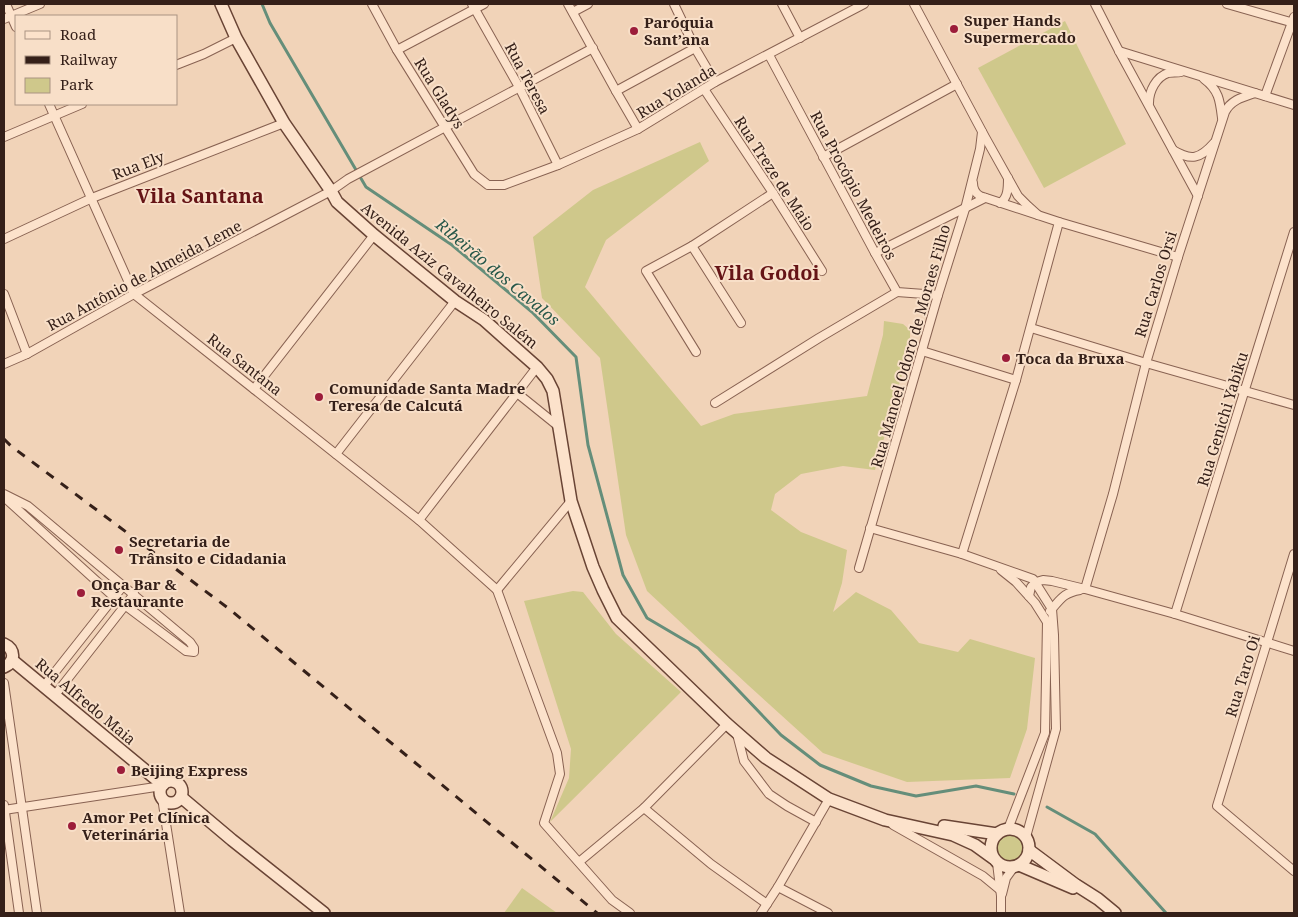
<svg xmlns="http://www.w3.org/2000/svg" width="1298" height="917" viewBox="0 0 1298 917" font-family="'Noto Serif',serif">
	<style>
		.green { fill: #cfc88b }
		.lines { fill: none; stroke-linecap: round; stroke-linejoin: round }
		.stream { stroke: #658e7a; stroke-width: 3 }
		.street-casing { stroke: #886252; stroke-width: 10 }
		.secondary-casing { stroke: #694435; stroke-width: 14 }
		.street { stroke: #fce2cb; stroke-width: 8 }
		.secondary { stroke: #fce2cb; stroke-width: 11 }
		.rail { stroke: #352019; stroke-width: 3; stroke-dasharray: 9 9; stroke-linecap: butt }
		.poi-dot { fill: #9c1d3a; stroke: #f8dfc8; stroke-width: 2 }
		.labels { text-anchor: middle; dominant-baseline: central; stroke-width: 4; stroke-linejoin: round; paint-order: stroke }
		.poi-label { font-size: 15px; font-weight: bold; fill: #352019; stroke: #f8dfc8; text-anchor: start }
		.street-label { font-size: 15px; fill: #352019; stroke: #f8dfc8 }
		.water-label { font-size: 16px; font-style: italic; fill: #265749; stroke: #f8dfc8 }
		.district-label { font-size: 20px; font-weight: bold; fill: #651416; stroke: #f8dfc8 }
	</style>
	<rect width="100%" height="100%" fill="#f1d3b8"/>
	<!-- green -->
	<g class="green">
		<polygon points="1065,21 1126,144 1044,188 978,68"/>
		<polygon points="700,142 709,161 606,240 585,287 701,426 734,414 867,396 883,335 884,321 903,324 910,330 910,346 875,470 843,466 801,474 775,494 771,510 801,532 847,550 842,583 833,612 856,592 891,610 919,643 958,652 970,639 1035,658 1027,729 1010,778 907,782 823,753 748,685 647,591 626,535 600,358 542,298 533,237 593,190"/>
		<polygon points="573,591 583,592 616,634 681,692 550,822 569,778 571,749 524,601"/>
		<circle cx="1010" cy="848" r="15"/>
		<polygon points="522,888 557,913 504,913"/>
	</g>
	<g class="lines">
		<!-- stream -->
		<g class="stream">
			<polyline points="262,4 270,23 366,187 452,245 532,312 576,357 588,445 623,575 647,618 698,648 781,735 820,765 871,786 916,796 976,786 1014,794"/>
			<polyline points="1047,807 1095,834 1166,913"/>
		</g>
		<!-- street casing -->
		<g class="street-casing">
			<g id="street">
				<polyline points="6,4 16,27"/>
				<polyline points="372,4 397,50 474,174 488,185 504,185 558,165 638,129 715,82 864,4"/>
				<polyline points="472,4 519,87 558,165"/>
				<polyline points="568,4 616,91 638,129"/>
				<polyline points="674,4 695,48 715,82"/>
				<polyline points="782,4 800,38"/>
				<polyline points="914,4 985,137 1018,196 1028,206 1038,215"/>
				<polyline points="1095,4 1119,51 1198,196"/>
				<polyline points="1227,4 1294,23"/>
				<polyline points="573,12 588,4"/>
				<polyline points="4,19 40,4"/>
				<polyline points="397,50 484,4"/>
				<polyline points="1119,51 1294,105"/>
				<polyline points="769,55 875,253 897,292 938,295"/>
				<polyline points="176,65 204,54 236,38"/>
				<path d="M1204 79C1219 90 1220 101 1222 118"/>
				<polyline points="704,89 773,193 822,271"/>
				<polyline points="616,91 695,48"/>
				<polyline points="1265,96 1294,17"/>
				<path d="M1149 103C1149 91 1156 77 1168 73 1172 72 1177 73 1181 72"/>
				<polyline points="49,104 134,294 419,520 497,590 557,753 560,774 544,823 612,900 630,913"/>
				<polyline points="4,137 82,104"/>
				<path d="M1173 150C1191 161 1200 159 1214 143"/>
				<polyline points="823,157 957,84"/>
				<path d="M973 183C973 189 975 193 980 196L1059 222 1178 257"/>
				<path d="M1000 203C1008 198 1008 188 1008 178"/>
				<polyline points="4,239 92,198 284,123"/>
				<polyline points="692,246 741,323"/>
				<polyline points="875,253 985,198"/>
				<polyline points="4,294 27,354"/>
				<polyline points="1031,328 1146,363 1294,405"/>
				<polyline points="922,351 1016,380"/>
				<polyline points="696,352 646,271 692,246 773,193"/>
				<polyline points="4,364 27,354 134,294 331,191 348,179 593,48"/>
				<polyline points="254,389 374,235"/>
				<polyline points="517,393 558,426"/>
				<polyline points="715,403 819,338 897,292"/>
				<polyline points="336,454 455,301"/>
				<polyline points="4,494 28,506 190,642 194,648 194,652 186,651 114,597 4,497"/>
				<polyline points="419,520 537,367"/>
				<polyline points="870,528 962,554 1033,579 1052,609 1054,635 1056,729 1026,837"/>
				<polyline points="962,554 1016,380 1059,222"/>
				<polyline points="1294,554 1217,806 1294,871"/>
				<polyline points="859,568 938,295 965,209 980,149 982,132"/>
				<polyline points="1001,570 1016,582 1035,603 1047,622 1045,733 1008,829"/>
				<path d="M1085 589 1113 494 1146 363 1178 257 1225 112C1231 100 1243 97 1255 93"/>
				<polyline points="497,590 571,501"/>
				<polyline points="1029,596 1031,587 1036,582 1043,580 1052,581 1085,589 1175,614 1294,651"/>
				<path d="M1050 611C1061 599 1063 593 1080 590"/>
				<polyline points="1175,614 1294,232"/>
				<polyline points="4,683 37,913"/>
				<polyline points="44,686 123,586"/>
				<polyline points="55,695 134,594"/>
				<polyline points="737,734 744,761 769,794 787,806 816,822"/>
				<polyline points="162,798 180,913"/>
				<polyline points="4,805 19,913"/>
				<polyline points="644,808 711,864 767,904"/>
				<polyline points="4,810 162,786"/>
				<polyline points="893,825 983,876 1000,890"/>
				<polyline points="579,862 644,808 727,724"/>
				<polyline points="997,863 1001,896 1001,913"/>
				<polyline points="778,887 828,913"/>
				<polyline points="1002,894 1006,878 1014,867"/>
				<polyline points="761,913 778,887 829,799"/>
			</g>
		</g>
		<!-- secondary casing -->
		<g class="secondary-casing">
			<g id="secondary">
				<polyline points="221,4 236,38 284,123 331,191 337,202 374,235 455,301 484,320 537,367 547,379 553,391 571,501 593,567 603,590 617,618 727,724 766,758 829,799 885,820 953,835 975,845 993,858"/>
				<path d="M4 644C15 649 16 662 4 667"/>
				<polyline points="12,660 163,785"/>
				<circle cx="171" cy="792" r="11"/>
				<polyline points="181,797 232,840 324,913"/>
				<polyline points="944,826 997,834"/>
				<circle cx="1010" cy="848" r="19"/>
				<polyline points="1029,850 1076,885 1098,899 1115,913"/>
				<polyline points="1019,865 1073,888"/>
			</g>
		</g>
		<!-- street -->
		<use href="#street" class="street"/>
		<!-- secondary -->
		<use href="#secondary" class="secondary"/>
		<!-- rail -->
		<polyline class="rail" points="4,439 11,446 228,608 597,913"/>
	</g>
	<!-- markers -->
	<g class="poi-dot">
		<circle cx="954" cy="29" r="5"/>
		<circle cx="634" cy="31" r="5"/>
		<circle cx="1006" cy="358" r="5"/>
		<circle cx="319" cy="397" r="5"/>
		<circle cx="119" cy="550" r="5"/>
		<circle cx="81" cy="593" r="5"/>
		<circle cx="121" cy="770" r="5"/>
		<circle cx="72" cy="826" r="5"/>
	</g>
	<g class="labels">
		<!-- poi labels -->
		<g class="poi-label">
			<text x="964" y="20">Super Hands<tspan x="964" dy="17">Supermercado</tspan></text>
			<text x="644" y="22">Paróquia<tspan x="644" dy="17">Sant’ana</tspan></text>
			<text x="1016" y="358">Toca da Bruxa</text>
			<text x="329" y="388">Comunidade Santa Madre<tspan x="329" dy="17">Teresa de Calcutá</tspan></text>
			<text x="129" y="541">Secretaria de<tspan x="129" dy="17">Trânsito e Cidadania</tspan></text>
			<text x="91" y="584">Onça Bar &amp;<tspan x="91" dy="17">Restaurante</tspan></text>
			<text x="131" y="770">Beijing Express</text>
			<text x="82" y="817">Amor Pet Clínica<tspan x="82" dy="17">Veterinária</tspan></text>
		</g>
		<!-- street labels -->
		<g class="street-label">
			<text transform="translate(528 78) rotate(62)">Rua Teresa</text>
			<text transform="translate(676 91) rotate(-31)">Rua Yolanda</text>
			<text transform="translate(440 93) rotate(58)">Rua Gladys</text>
			<text transform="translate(138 165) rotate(-21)">Rua Ely</text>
			<text transform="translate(775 173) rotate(57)">Rua Treze de Maio</text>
			<text transform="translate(854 185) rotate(62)">Rua Procópio Medeiros</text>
			<text transform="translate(144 275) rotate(-28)">Rua Antônio de Almeida Leme</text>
			<text transform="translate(450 275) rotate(39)">Avenida Aziz Cavalheiro Salém</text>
			<text transform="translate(1155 284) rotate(-73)">Rua Carlos Orsi</text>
			<text transform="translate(910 346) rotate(-74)">Rua Manoel Odoro de Moraes Filho</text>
			<text transform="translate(245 364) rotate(38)">Rua Santana</text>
			<text transform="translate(1222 419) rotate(-73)">Rua Genichi Yabiku</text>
			<text transform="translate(1242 676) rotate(-73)">Rua Taro Oi</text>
			<text transform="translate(86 701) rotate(40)">Rua Alfredo Maia</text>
		</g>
		<!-- water labels -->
		<g class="water-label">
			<text transform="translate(498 272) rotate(40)">Ribeirão dos Cavalos</text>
		</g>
		<!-- district labels -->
		<g class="district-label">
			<text x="200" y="195">Vila Santana</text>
			<text x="767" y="272">Vila Godoi</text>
		</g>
	</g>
	<!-- border -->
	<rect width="1298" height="917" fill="none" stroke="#352019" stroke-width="10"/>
	<!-- legend -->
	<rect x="15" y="15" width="162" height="90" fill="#f8dfc8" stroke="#aa9382"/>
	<rect x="25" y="31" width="25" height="8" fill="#fce2cb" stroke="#aa9382"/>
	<text x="60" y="40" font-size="15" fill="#352019">Road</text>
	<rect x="25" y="56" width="25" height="8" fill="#352019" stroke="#aa9382"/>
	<text x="60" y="65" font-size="15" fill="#352019">Railway</text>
	<rect x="25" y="78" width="25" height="15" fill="#cfc88b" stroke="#aa9382"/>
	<text x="60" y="90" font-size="15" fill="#352019">Park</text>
</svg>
